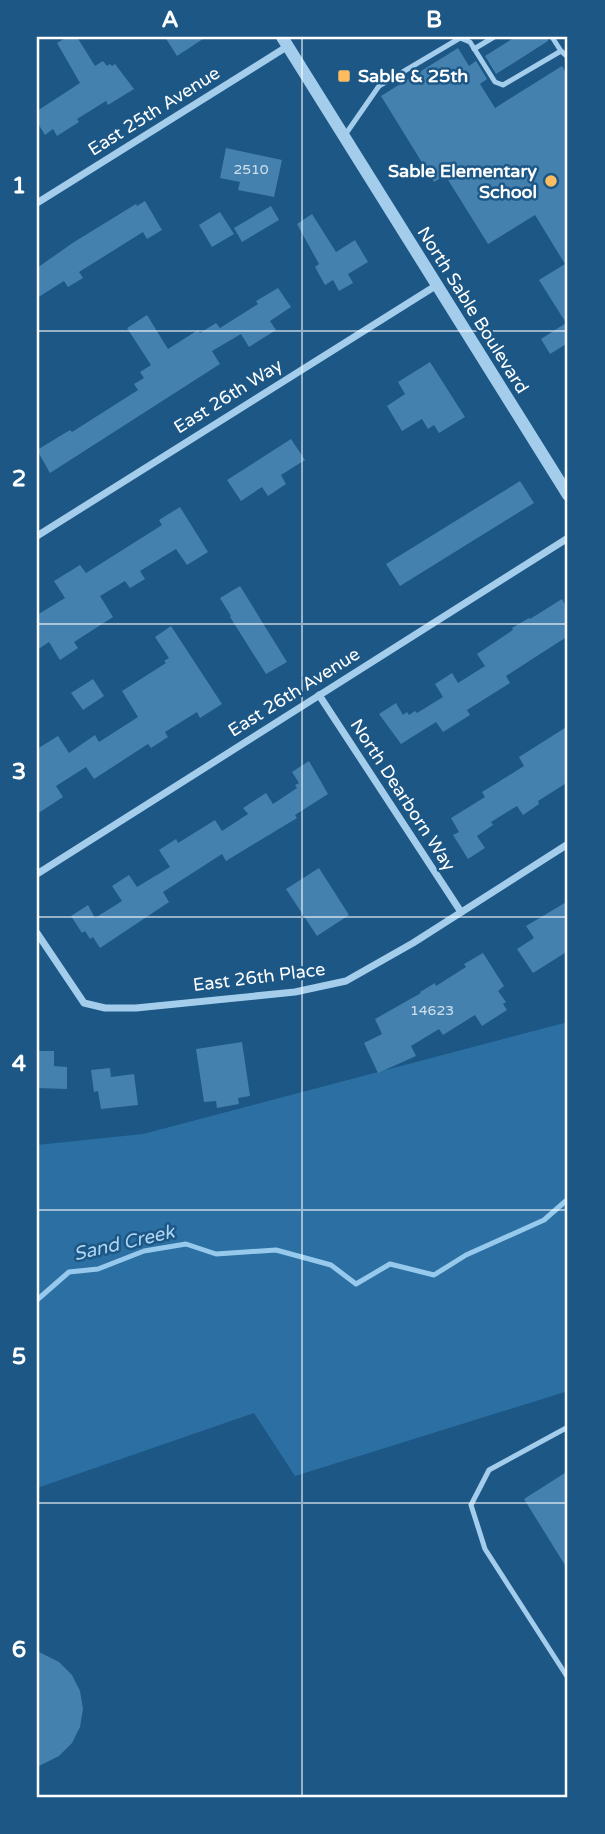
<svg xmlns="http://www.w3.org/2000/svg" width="605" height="1834" viewBox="0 0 605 1834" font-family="'Varela Round',sans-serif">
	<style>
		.green { fill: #2c70a3 }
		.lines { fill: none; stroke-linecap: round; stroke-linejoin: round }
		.stream { stroke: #97c9ed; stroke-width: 5 }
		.building { fill: #4481af }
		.service { stroke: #a4cdeb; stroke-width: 5 }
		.minor { stroke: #a4cdeb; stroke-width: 7 }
		.tertiary { stroke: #a4cdeb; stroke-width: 12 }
		.grid { fill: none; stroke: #fff; stroke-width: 2; stroke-opacity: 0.55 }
		.poi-dot { fill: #fcbd61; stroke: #1c5786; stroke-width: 2.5 }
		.labels { text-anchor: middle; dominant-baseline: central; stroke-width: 5; stroke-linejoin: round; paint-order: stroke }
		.number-label { font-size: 14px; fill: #d0e0eb }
		.poi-label { font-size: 18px; font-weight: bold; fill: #fff; stroke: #1c5786; text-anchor: start }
		.street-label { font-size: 18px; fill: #fff; stroke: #1c5786 }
		.water-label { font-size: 19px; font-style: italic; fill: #b0d6f3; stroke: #1c5786 }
		.neatline { fill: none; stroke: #fff; stroke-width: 2.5 }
		.grid-label { font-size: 23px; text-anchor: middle; font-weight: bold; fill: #fff }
	</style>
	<rect width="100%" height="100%" fill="#1c5786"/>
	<!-- green -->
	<polygon class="green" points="568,1022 568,1391 295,1476 254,1413 37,1488 37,1145 143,1134"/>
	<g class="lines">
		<!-- stream -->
		<polyline class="stream" points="37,1300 69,1272 98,1269 144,1251 186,1244 216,1254 276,1250 331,1265 356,1284 390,1264 434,1275 466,1255 544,1220 568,1199"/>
	</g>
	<!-- building -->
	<g class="building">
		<polygon points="67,37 77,37 95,66 103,61 107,66 110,64 112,66 115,64 134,89 108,105 106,101 77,119 79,122 57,136 53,129 45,135 37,122 37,111 80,83 57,43"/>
		<polygon points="165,37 206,37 177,56"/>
		<polygon points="515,37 547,37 548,41 496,74 485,56"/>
		<polygon points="458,48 469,66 476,61 487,79 480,84 495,108 562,66 568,76 568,343 550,354 541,339 566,323 539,280 565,264 535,215 488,244 445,175 434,182 381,96"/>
		<polygon points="226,148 282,160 274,197 238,190 240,182 220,178"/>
		<polygon points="145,201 162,230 147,239 143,232 79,272 83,278 68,287 64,281 37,298 37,268 74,242 136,204 137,206"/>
		<polygon points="271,206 279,220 242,242 234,228"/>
		<polygon points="220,212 234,234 212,247 199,225"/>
		<polygon points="312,214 336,252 355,240 368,262 348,274 353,283 339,291 333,280 325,285 315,267 319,264 297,224"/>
		<polygon points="278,288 291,307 270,321 276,330 249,347 241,334 212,351 220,364 50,473 37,450 70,430 72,432 138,390 134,384 144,378 140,372 151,365 127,328 147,315 168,349 198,330 200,333 216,323 220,328 258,304 256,301"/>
		<polygon points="430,362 465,417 439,433 434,425 428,429 422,419 402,431 387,406 405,394 398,382"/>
		<polygon points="291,439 305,460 281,475 286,484 268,496 262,487 241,501 227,480"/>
		<polygon points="520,481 534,503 400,586 386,564"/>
		<polygon points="180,507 208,552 187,565 176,549 140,571 145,579 130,588 125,581 100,596 113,617 74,642 78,648 60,660 49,642 37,650 37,615 65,598 54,581 80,565 86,573 162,525 159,520"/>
		<polygon points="240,586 287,662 266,674 230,617 231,616 220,598"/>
		<polygon points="562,599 568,610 568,636 506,676 510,683 467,710 470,715 443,732 436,722 401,744 379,714 396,703 403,715 407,712 409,715 415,711 417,713 443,697 435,684 452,673 458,683 485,666 477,654 513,630 512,628 529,618 530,619"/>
		<polygon points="171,626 222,704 200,718 197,712 165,732 168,737 151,748 148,744 94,779 86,767 56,786 63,797 37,814 37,749 58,736 69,753 95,735 99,742 138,717 122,691 166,663 164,661 169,658 155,637"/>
		<polygon points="93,679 104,696 83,710 71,693"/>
		<polygon points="568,726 568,782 538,801 539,804 523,815 517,806 491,822 493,825 477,836 485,848 468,859 453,835 459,832 451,818 485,797 482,792 524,766 519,757"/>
		<polygon points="309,761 328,794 295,815 297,818 226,861 222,854 163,892 169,902 100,948 93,937 90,939 85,931 82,933 71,916 88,905 95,918 122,901 112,886 129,875 137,887 170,867 159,850 176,839 178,843 215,820 222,831 248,814 243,808 266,793 273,804 297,788 295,785 299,783 292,772"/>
		<polygon points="319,868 349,915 317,936 286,889"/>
		<polygon points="568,901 568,951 533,973 517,949 534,938 526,926"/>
		<polygon points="483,953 504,986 498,991 506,1002 503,1004 507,1010 482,1026 475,1015 443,1035 439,1029 411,1046 416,1056 378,1073 364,1043 382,1034 375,1019 421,993 420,992 435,983 436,986 466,967 464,964"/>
		<polygon points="242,1042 250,1096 238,1098 239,1104 217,1108 216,1101 204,1102 196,1049"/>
		<polygon points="37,1051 54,1051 54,1066 67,1067 67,1089 37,1088"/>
		<polygon points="110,1068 111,1077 134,1074 138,1105 101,1109 98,1091 94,1092 91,1070"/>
		<polygon points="568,1471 568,1570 524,1499"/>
		<polygon points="37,1651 59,1662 72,1675 80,1691 83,1709 80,1727 72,1743 59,1756 37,1767"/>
	</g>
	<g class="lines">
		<!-- service -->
		<g class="service">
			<polyline points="552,37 561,51 568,57"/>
			<polyline points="474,49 494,37"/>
			<polyline points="345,135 379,86 460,38 470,42 495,82 503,85 561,51"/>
			<polyline points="568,1427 489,1470 471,1505 485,1549 568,1678"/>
		</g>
		<!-- minor -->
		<g class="minor">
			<polyline points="37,203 288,46"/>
			<polyline points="37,536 437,285"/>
			<polyline points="319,695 461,912"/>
			<polyline points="37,874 568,538"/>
			<polyline points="37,933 84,1003 105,1008 136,1008 295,992 346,981 413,943 568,844"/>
		</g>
		<!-- tertiary -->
		<polyline class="tertiary" points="282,37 568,495"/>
	</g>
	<!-- grid -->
	<path class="grid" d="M302 37V1797M37 331H568M37 624H568M37 917H568M37 1210H568M37 1503H568"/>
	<!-- markers -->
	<g class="poi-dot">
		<rect x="337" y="69" width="14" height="14" rx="3.5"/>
		<circle cx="551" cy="181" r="7"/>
	</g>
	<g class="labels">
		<!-- number labels -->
		<g class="number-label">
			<text x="251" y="169">2510</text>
			<text x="432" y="1010">14623</text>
		</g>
		<!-- poi labels -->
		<g class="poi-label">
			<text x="358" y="76">Sable &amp; 25th</text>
			<text x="537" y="171" text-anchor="end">Sable Elementary<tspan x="537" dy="21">School</tspan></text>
		</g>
		<!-- street labels -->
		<g class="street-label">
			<text transform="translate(154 111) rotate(-32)">East 25th Avenue</text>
			<text transform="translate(473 310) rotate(58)">North Sable Boulevard</text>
			<text transform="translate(228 396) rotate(-32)">East 26th Way</text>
			<text transform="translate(294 692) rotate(-32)">East 26th Avenue</text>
			<text transform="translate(403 795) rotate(57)">North Dearborn Way</text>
			<text transform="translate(259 977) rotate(-7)">East 26th Place</text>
		</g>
		<!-- water labels -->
		<g class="water-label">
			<text transform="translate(124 1243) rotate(-13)">Sand Creek</text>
		</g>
	</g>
	<!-- border -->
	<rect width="605" height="1834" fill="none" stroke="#1c5786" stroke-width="77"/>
	<rect x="38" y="38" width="528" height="1758" class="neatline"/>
	<g class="grid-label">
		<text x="170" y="27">A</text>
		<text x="434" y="27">B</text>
		<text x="19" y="193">1</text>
		<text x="19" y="486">2</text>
		<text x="19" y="779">3</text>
		<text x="19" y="1071">4</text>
		<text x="19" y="1364">5</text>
		<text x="19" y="1657">6</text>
	</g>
</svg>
